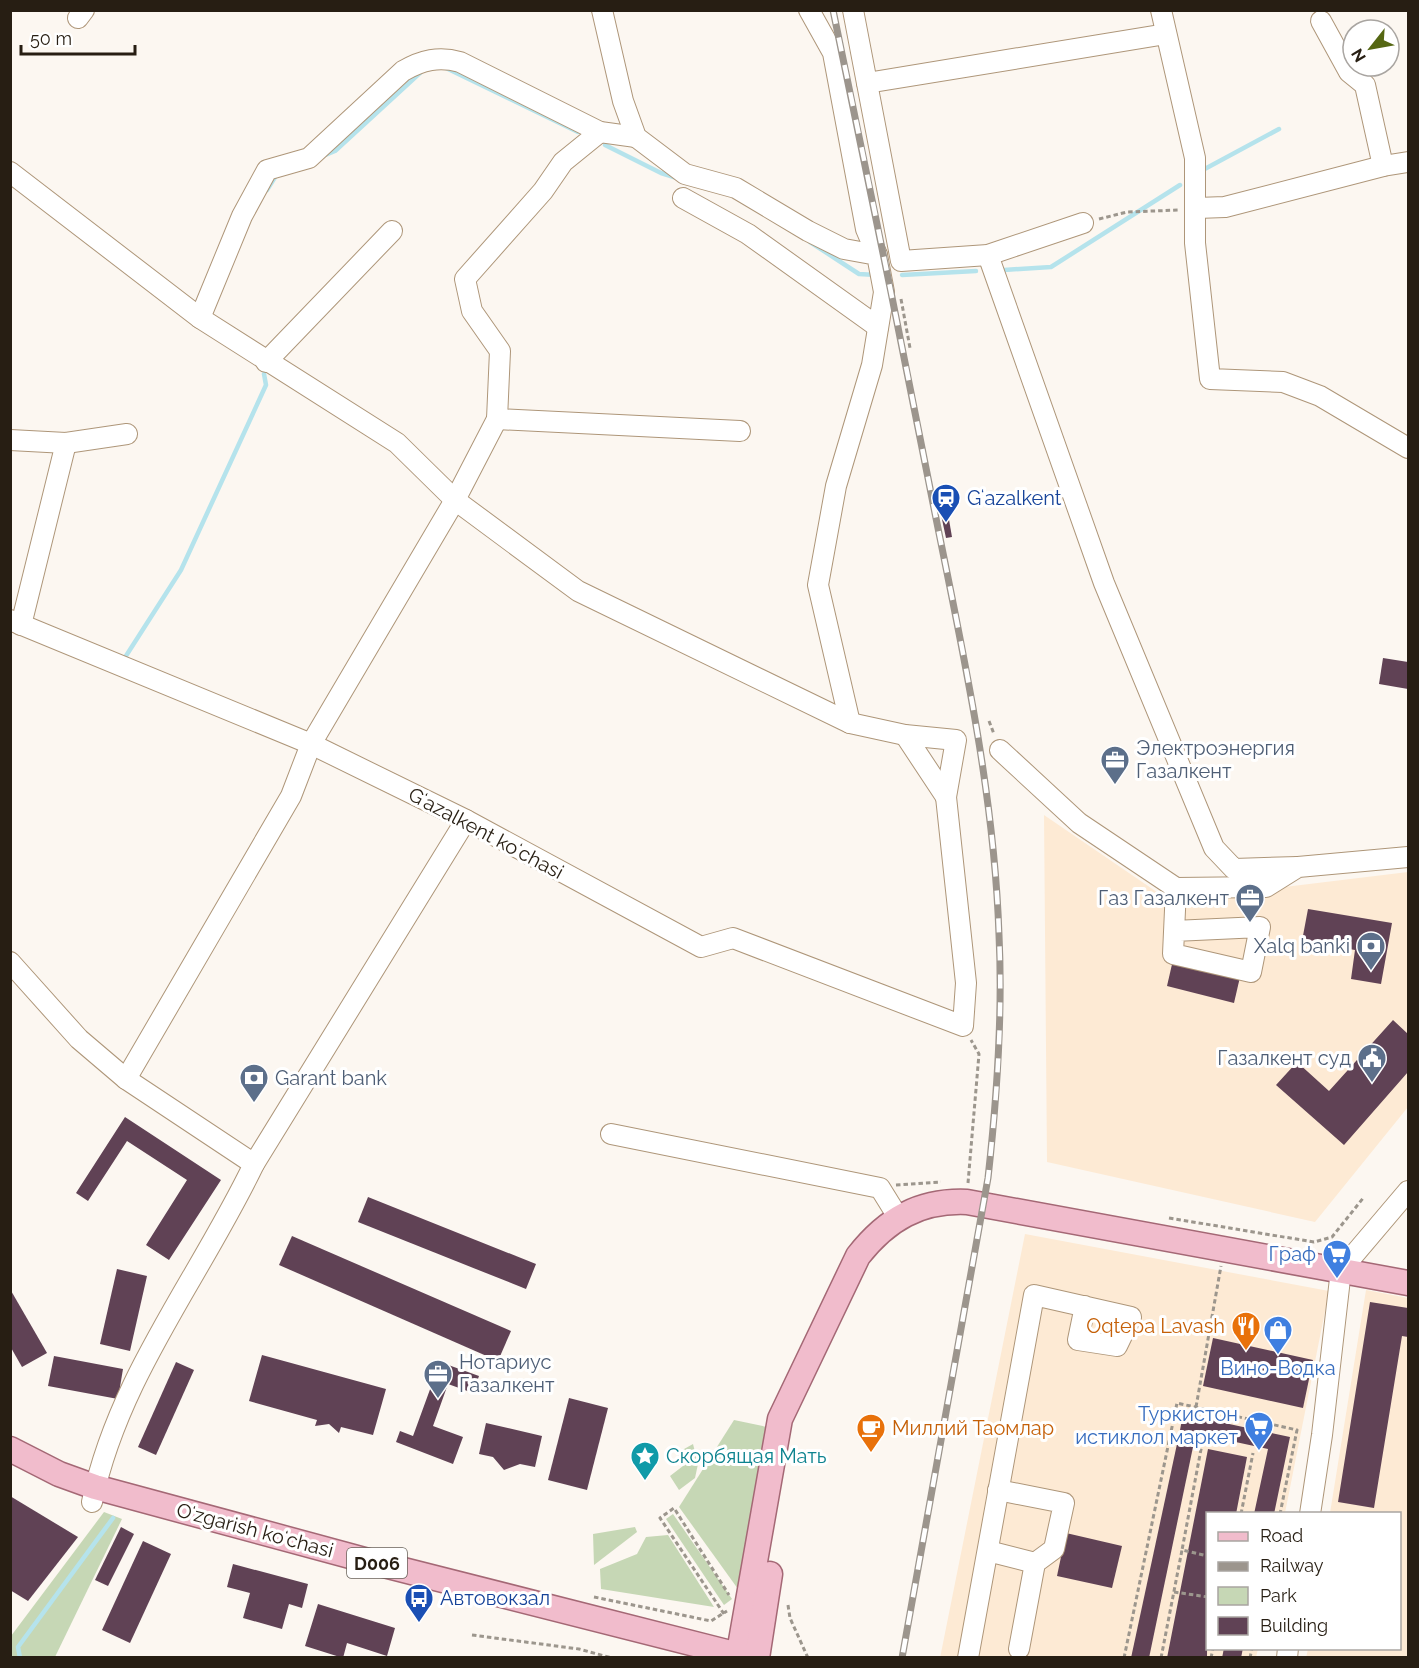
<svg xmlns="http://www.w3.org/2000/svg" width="1419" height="1668" viewBox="0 0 1419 1668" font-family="Raleway,sans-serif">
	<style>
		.built { fill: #fdead4 }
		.green { fill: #c6d7b5 }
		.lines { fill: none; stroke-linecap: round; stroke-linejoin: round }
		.stream { stroke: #b5e3ec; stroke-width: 4.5 }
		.building { fill: #604255 }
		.minor-casing { stroke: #ae9679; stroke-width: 22 }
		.major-casing { stroke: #a46875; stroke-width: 27 }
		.path { stroke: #9c968d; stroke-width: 3; stroke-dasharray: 4.5 3; stroke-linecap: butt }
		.minor { stroke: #fff; stroke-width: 20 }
		.major { stroke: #f1bccc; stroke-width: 24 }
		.rail-casing { stroke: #9c958d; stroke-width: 7 }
		.rail { stroke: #fff; stroke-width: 4.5; stroke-dasharray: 14; stroke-linecap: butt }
		.labels { text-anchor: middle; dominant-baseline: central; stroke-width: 6; stroke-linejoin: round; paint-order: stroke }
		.shield { fill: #fff; stroke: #68625a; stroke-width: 1.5 }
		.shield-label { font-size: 18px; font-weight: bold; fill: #271e13 }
		.transit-label { font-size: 20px; fill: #164399; stroke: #fff; text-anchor: start }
		.service-label { font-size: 20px; fill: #4e5e75; stroke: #fff; text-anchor: start }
		.street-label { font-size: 20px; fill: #271e13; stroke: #fff }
		.shop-label { font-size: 20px; fill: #366cbe; stroke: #fff; text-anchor: end }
		.food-label { font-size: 20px; fill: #c56008; stroke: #fff; text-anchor: end }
		.culture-label { font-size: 20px; fill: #0d838f; stroke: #fff; text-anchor: start }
	</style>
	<rect width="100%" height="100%" fill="#fcf7f1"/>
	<!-- built -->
	<g class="built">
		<polygon points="1044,815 1170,901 1408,872 1408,1107 1315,1222 1047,1162"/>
		<polygon points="1025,1234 1329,1291 1285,1513 1208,1514 1208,1648 1258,1649 1256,1657 940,1658"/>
		<polygon points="1366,1290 1408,1298 1408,1657 1306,1658 1308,1649 1400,1648 1400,1514 1330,1513"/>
	</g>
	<!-- green -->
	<g class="green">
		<polygon points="734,1420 767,1427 738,1589 679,1507"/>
		<polygon points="693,1444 698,1464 695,1478 679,1490 670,1476 683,1466 677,1453"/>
		<polygon points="104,1512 122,1519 55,1657 11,1657 11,1636"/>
		<polygon points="673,1514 732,1599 724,1605 666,1519"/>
		<polygon points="635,1527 637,1532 594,1565 593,1534"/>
		<polygon points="668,1535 714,1607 601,1589 600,1569 637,1554 646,1537"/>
	</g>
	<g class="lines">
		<!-- stream -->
		<g class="stream">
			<polyline points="446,68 578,132"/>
			<polyline points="605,145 661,173 677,178"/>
			<polyline points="323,156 335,151 421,72"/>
			<polyline points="1201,171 1279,129"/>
			<polyline points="267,190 277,174"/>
			<polyline points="810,242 859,274 876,275"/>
			<polyline points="1004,270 1051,267 1180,185"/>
			<polyline points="902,275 976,271"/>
			<polyline points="124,659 181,570 266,385 264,374"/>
			<polyline points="20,1658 18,1647 113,1518"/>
		</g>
	</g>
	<!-- building -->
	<g class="building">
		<polygon points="947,508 952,537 946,538 940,510"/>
		<polygon points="1383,658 1408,662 1408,689 1379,684"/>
		<polygon points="1308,909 1392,923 1381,984 1351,979 1355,950 1302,941"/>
		<polygon points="1173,960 1240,977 1234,1003 1167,986"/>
		<polygon points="1393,1020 1408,1034 1408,1072 1344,1145 1276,1085 1297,1062 1329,1091"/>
		<polygon points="125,1117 221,1180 169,1260 146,1245 187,1180 127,1141 88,1201 76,1193"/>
		<polygon points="368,1197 536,1264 526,1289 358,1222"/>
		<polygon points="292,1236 511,1331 498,1361 279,1265"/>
		<polygon points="117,1269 147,1276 130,1351 100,1344"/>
		<polygon points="10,1289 47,1353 22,1367 10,1346"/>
		<polygon points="1370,1302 1408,1308 1408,1337 1402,1336 1374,1508 1338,1502"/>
		<polygon points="1213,1338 1313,1360 1303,1408 1203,1386"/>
		<polygon points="262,1355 386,1389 373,1435 341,1427 339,1433 329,1424 315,1426 317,1420 249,1401"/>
		<polygon points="54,1356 123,1369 118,1399 48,1386"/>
		<polygon points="176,1362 194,1370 156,1455 138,1447"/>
		<polygon points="440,1362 479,1376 473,1393 448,1384 433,1426 463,1437 453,1464 396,1442 400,1431 413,1436"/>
		<polygon points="569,1398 608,1408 587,1490 548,1480"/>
		<polygon points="1183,1414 1290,1437 1274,1514 1254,1514 1268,1449 1180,1430"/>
		<polygon points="486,1423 542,1436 535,1467 520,1464 504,1470 493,1457 479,1454"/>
		<polygon points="1177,1444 1193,1447 1149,1658 1131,1658"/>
		<polygon points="1208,1449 1247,1457 1236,1514 1208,1514 1207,1658 1167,1658"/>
		<polygon points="10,1496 78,1537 28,1601 10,1590"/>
		<polygon points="121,1527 134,1534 108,1586 95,1580"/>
		<polygon points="1066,1533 1122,1546 1112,1588 1057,1576"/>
		<polygon points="143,1541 171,1554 130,1643 102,1630"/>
		<polygon points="233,1564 308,1584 302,1608 289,1604 282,1629 243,1618 250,1593 227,1587"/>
		<polygon points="318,1604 395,1628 387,1656 347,1643 343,1658 305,1646"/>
		<polygon points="1224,1648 1243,1648 1241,1658 1222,1658"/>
	</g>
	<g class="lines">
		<!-- minor casing -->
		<g class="minor-casing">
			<g id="minor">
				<polyline points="602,10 623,101 636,137 685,174 736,188 808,231 844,249 877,255 884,292 872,365 836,486 818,585 850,723"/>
				<polyline points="809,10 833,53 866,229 877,255"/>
				<polyline points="853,10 901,261 988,255 1083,223"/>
				<polyline points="1161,10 1195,158 1195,243 1210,379 1283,382 1320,396 1408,448"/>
				<polyline points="78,18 84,10"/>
				<polyline points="1321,21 1349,72 1365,85 1383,166"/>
				<polyline points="867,83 1166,34"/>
				<polyline points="10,172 200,318 397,443 455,500 578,591 850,723 905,735 956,740 946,797 966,983 963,1026 733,938 701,947 466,820 311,744 10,620"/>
				<polyline points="683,198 748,234 878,327"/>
				<polyline points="1197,208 1225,207 1383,166 1408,162"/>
				<polyline points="988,255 1104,583 1214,848 1234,869 1298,867"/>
				<path d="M200 318 242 216 267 170 309 158 403 71C422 60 439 56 460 62L600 132 636 137"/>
				<polyline points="266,362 392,231"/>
				<polyline points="497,419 740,431"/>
				<polyline points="10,440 66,443 127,434"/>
				<polyline points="21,625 66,443"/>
				<polyline points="905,735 946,797"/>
				<polyline points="1000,750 1079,823 1176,888 1266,887 1298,867 1408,857"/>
				<polyline points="1174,931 1260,927 1251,972 1173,954 1176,888"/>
				<polyline points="10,962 79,1039 126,1079 254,1164"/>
				<polyline points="126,1079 291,796 311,744 455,500 497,419 500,351 472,311 465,279 543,191 563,162 600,132"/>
				<polyline points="611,1134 880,1188 898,1217"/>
				<polyline points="998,1490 1064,1503 1054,1549 1035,1563 1019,1649"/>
				<path d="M92 1502C118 1377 200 1277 254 1164L466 820"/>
				<polyline points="1310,1514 1322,1435 1341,1270 1408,1191"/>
				<polyline points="988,1551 1035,1563"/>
				<polyline points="968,1658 1034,1295 1131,1317 1117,1346 1078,1340 1085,1306"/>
				<polyline points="1287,1658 1288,1648"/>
			</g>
		</g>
		<!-- major casing -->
		<g class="major-casing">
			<g id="major">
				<polyline points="10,1449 59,1474 95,1487 372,1562 750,1658"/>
				<path d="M738 1658 780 1419 858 1256C887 1219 920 1200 967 1202L1408 1283"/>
				<polyline points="757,1658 770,1574"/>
			</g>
		</g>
		<!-- path -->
		<g class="path">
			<polyline points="1099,219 1127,212 1179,210"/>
			<polyline points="901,299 910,348"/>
			<polyline points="989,721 994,734"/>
			<polyline points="968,1183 979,1054 971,1040"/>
			<polyline points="896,1185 941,1182"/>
			<polyline points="1169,1218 1314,1242 1332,1237 1364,1197"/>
			<polyline points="1196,1407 1221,1266"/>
			<polyline points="1170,1437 1202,1444 1182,1550"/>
			<polyline points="1241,1514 1253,1453"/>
			<polyline points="1174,1592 1208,1597"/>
			<polyline points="594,1597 711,1621 727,1611"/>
			<polyline points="788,1605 790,1618 808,1658"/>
			<polyline points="724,1614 660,1518 674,1508 729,1595"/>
			<polyline points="472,1635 579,1649 612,1658"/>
			<polyline points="1124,1658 1177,1403 1297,1430 1280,1514"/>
			<polyline points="1161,1658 1182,1550 1208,1556"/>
			<polyline points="1211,1658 1213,1648"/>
			<polyline points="1250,1658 1252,1648"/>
		</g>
		<!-- minor -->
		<use href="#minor" class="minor"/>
		<!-- major -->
		<use href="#major" class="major"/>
		<!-- rail casing -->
		<g class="rail-casing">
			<path id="rail" d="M833 10C866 168 898 325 929 483 958 631 994 783 999 935 1003 1016 997 1097 988 1178L902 1658"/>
		</g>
		<!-- rail -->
		<use href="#rail" class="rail"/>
	</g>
	<!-- icons -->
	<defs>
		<g id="station-pin" transform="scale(1.5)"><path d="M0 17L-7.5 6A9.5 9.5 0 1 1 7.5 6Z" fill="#1a4fb4" stroke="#fff"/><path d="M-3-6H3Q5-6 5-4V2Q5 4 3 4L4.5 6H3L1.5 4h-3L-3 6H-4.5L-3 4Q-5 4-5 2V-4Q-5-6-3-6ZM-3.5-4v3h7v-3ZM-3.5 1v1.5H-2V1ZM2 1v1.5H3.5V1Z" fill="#fff"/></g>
		<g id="office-pin" transform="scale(1.5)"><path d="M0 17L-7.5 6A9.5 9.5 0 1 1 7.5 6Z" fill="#5c6f8a" stroke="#fff"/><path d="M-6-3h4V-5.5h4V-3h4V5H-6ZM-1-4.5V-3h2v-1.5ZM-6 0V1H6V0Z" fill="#fff"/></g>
		<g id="bank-pin" transform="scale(1.5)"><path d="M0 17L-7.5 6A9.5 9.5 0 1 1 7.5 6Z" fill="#5c6f8a" stroke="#fff"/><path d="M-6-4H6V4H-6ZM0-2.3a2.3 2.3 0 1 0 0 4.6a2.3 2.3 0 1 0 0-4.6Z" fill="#fff"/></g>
		<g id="civic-pin" transform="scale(1.5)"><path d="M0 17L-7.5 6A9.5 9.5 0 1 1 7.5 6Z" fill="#5c6f8a" stroke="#fff"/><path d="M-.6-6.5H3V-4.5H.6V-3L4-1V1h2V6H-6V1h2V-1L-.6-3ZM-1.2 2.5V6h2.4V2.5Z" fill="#fff"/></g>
		<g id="supermarket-pin" transform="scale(1.5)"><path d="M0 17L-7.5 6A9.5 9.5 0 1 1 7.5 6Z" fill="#3f7fe0" stroke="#fff"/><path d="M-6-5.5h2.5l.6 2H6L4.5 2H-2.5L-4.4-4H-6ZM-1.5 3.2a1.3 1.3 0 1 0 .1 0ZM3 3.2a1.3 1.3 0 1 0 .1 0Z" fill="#fff"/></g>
		<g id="restaurant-pin" transform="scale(1.5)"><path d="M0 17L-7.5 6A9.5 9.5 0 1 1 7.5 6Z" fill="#e8710a" stroke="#fff"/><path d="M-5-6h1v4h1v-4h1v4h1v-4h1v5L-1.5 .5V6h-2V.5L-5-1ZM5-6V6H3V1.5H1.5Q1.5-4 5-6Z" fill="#fff"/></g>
		<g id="shop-pin" transform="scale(1.5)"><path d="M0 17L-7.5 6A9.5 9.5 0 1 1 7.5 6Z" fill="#3f7fe0" stroke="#fff"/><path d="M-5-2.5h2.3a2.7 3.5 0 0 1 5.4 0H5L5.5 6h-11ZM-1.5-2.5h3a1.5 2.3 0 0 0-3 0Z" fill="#fff"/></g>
		<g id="cafe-pin" transform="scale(1.5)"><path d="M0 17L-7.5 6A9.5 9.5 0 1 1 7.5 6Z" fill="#e8710a" stroke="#fff"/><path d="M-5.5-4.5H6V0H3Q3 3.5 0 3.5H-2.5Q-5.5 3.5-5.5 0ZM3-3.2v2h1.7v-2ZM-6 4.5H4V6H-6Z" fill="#fff"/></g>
		<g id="sight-pin" transform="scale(1.5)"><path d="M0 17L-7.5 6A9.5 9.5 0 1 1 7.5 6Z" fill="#0f9aa8" stroke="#fff"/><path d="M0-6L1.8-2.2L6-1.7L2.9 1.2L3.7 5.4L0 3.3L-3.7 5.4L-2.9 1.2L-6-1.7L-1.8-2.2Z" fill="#fff"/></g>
		<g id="bus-pin" transform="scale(1.5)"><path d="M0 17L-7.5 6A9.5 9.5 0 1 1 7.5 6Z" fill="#1a4fb4" stroke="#fff"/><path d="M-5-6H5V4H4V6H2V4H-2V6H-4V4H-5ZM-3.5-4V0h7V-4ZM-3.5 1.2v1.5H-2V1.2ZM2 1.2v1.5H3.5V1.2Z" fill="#fff"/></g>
	</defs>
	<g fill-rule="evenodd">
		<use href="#station-pin" x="946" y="498"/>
		<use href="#office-pin" x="1115" y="760"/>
		<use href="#office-pin" x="1250" y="898"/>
		<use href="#bank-pin" x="1371" y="946"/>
		<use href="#civic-pin" x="1372" y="1058"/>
		<use href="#bank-pin" x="254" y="1078"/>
		<use href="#supermarket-pin" x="1337" y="1254"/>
		<use href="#restaurant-pin" x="1246" y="1326"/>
		<use href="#shop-pin" x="1278" y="1330"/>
		<use href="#office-pin" x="438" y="1374"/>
		<use href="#supermarket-pin" x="1259" y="1426"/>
		<use href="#cafe-pin" x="871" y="1428"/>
		<use href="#sight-pin" x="645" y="1456"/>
		<use href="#bus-pin" x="419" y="1598"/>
	</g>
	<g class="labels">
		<!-- shield labels -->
		<rect class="shield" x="347" y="1548" width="60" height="30" rx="4.5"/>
		<g class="shield-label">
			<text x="377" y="1563">D006</text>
		</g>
		<!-- transit labels -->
		<g class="transit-label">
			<text x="967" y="498">Gʻazalkent</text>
			<text x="440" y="1598">Автовокзал</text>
		</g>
		<!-- service labels -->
		<g class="service-label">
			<text x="1136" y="748">Электроэнергия<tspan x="1136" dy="23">Газалкент</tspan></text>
			<text x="1229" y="898" text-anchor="end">Газ Газалкент</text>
			<text x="1350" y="946" text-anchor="end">Xalq banki</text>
			<text x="1351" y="1058" text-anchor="end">Газалкент суд</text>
			<text x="275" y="1078">Garant bank</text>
			<text x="459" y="1362">Нотариус<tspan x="459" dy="23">Газалкент</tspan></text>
		</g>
		<!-- street labels -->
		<g class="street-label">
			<text transform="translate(486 833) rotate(28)">Gʻazalkent koʻchasi</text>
			<text transform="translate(255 1530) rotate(15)">Oʻzgarish koʻchasi</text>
		</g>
		<!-- shop labels -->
		<g class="shop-label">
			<text x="1316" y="1254">Граф</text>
			<text x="1278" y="1368" text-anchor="middle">Вино-Водка</text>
			<text x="1238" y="1414">Туркистон<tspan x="1238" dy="23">истиклол маркет</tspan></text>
		</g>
		<!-- food labels -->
		<g class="food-label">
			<text x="1225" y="1326">Oqtepa Lavash</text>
			<text x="892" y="1428" text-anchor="start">Миллий Таомлар</text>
		</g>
		<!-- culture labels -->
		<g class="culture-label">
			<text x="666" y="1456">Скорбящая Мать</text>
		</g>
	</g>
	<!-- border -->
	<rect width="1419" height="1668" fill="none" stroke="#271e13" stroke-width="24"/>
	<!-- legend -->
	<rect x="1206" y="1512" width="195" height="138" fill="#ffffff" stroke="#a9a5a1" stroke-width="1.5"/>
	<rect x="1218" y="1532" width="30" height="9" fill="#f1bccc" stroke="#a9a5a1" stroke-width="1.5"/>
	<text x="1260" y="1542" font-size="18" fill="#271e13">Road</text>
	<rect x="1218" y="1562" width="30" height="9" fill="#9c958d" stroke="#a9a5a1" stroke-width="1.5"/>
	<text x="1260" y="1572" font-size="18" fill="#271e13">Railway</text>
	<rect x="1218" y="1587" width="30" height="18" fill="#c6d7b5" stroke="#a9a5a1" stroke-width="1.5"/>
	<text x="1260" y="1602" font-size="18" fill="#271e13">Park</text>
	<rect x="1218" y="1617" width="30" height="18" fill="#604255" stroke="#a9a5a1" stroke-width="1.5"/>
	<text x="1260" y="1632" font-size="18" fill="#271e13">Building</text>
	<!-- north arrow -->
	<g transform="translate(1371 48) rotate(239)"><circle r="28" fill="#ffffff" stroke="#a9a5a1" stroke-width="1.5"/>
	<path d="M0-4.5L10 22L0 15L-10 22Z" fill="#556713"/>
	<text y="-9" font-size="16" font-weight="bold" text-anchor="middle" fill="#271e13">N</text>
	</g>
	<!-- scale -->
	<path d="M21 45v9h114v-9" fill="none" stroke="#271e13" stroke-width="3"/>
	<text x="30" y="45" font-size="18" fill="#271e13" stroke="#ffffff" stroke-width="4.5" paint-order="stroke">50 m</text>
</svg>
